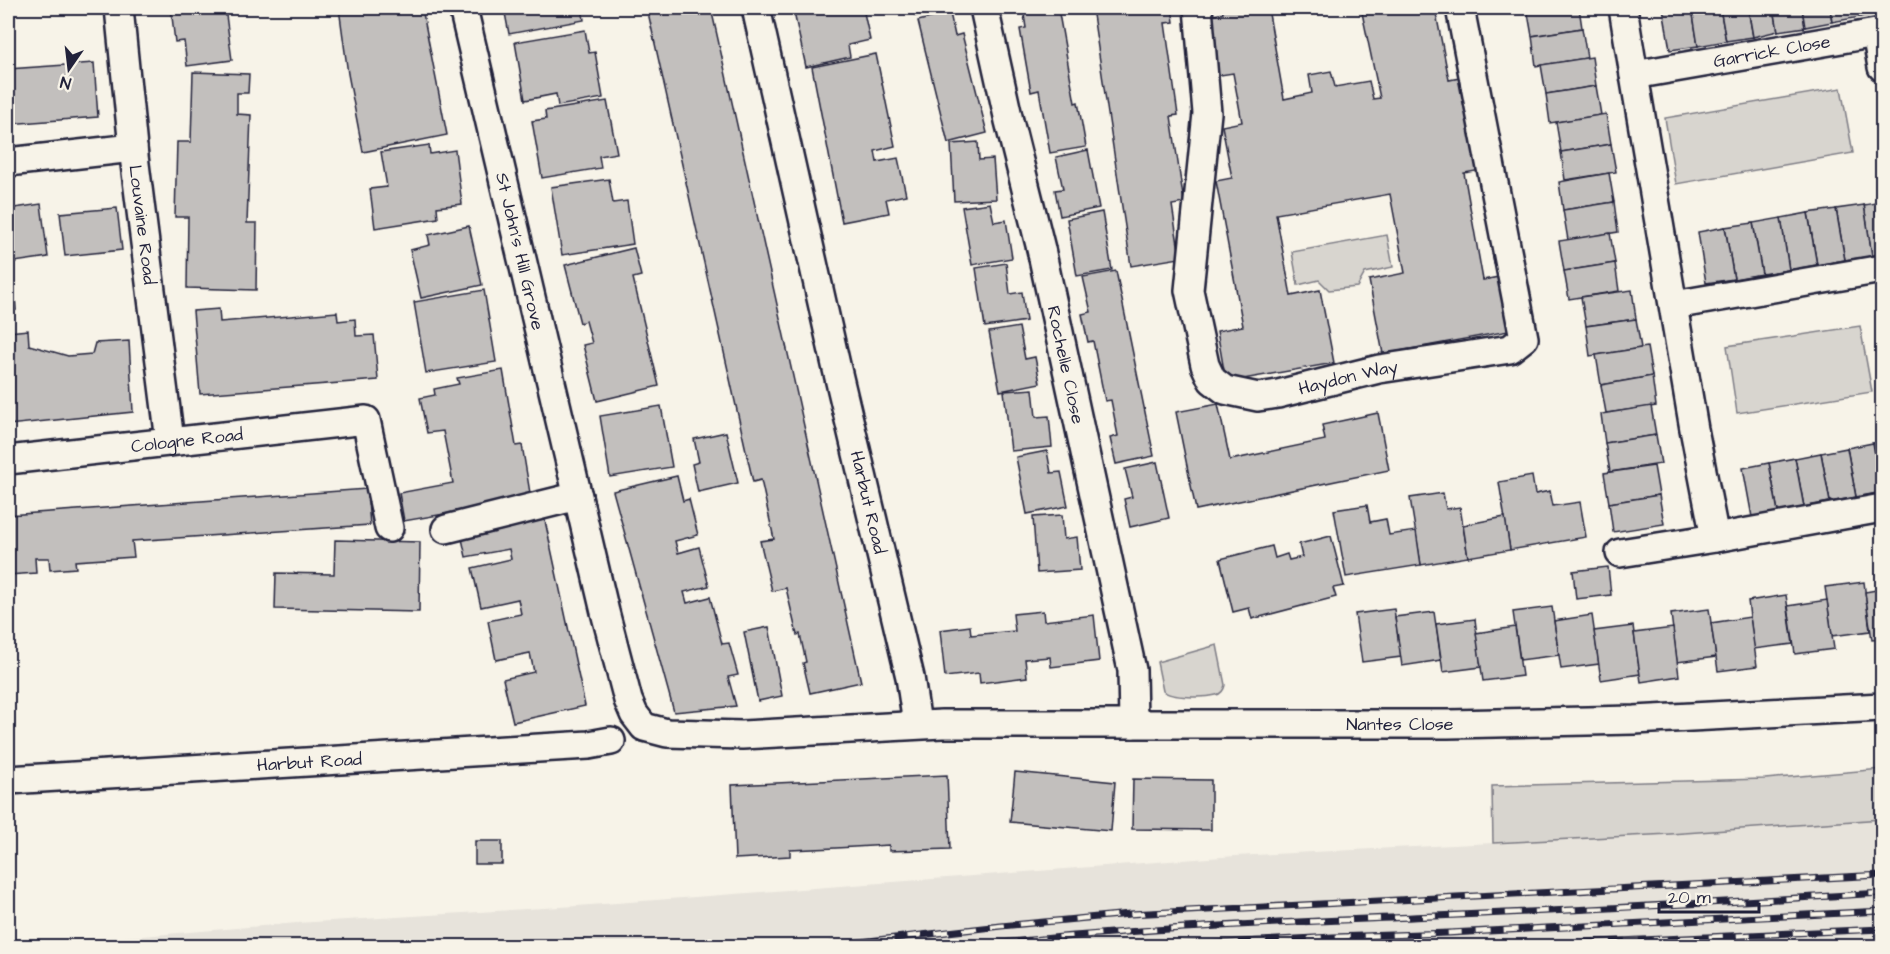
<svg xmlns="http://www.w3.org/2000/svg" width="1890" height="954" viewBox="0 0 1890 954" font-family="'Architects Daughter',sans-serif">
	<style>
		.built { fill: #e7e3db }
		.green { fill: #d8d5cf; stroke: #7d7c85; stroke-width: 1.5 }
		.building { fill: #c2bfbd; stroke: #22223b; stroke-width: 1.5 }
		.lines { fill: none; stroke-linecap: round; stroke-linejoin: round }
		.street-casing { stroke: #22223b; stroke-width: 32 }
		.street { stroke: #f7f3e8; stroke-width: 27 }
		.rail-casing { stroke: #22223b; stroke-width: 7 }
		.rail { stroke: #f7f3e8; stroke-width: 4.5; stroke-dasharray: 14; stroke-linecap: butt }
		.labels { text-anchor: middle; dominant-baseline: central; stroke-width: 6; stroke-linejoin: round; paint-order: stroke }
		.street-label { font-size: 18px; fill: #22223b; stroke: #f7f3e8 }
	</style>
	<rect width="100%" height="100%" fill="#f7f3e8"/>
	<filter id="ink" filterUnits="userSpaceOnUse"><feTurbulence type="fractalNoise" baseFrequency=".0167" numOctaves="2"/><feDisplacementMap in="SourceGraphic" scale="12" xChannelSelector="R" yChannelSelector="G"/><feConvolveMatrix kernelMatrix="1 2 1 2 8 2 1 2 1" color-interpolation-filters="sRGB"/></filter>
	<g filter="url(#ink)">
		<!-- built -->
		<polygon class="built" points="1882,785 1882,946 8,946 8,943 143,936 297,923 577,906 1235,856 1670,834"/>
		<!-- green -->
		<g class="green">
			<polygon points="1841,88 1853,153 1676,184 1665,118"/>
			<polygon points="1387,235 1393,267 1365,273 1357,287 1329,290 1319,280 1298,285 1292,252"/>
			<polygon points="1860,326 1872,392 1737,413 1727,346"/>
			<path d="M1217 645 1225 685C1224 690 1221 694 1216 695 1205 698 1171 698 1163 691L1157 662Z"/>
			<polygon points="1882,769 1882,819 1670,834 1493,843 1492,786 1765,779"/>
		</g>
		<!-- building -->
		<g class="building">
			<polygon points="171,8 225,8 232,60 187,66 184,41 175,42"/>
			<polygon points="339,8 422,8 447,135 363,152 348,74"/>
			<polygon points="504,8 582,8 584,20 509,34"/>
			<polygon points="647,8 711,8 861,682 810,693 803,663 806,662 800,634 797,635 786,588 772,591 760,541 774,539 761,480 753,482"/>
			<polygon points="793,8 863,8 870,40 848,45 850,57 806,67"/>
			<polygon points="914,8 956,8 956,10 915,16"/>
			<polygon points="1023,8 1058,8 1075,103 1078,102 1086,147 1050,153 1039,90 1031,92 1020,29 1026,28"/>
			<polygon points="1092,8 1172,8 1174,22 1165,23 1178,115 1171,116 1184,203 1172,205 1180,258 1131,266"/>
			<polygon points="1222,8 1268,8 1284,99 1312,93 1309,75 1331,71 1335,87 1369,81 1373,99 1380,98 1361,8 1435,8 1449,80 1470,76 1487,169 1464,173 1483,280 1504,276 1514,330 1383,354 1369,280 1405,273 1390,194 1276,214 1291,296 1320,290 1334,363 1226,382 1217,331 1243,326 1216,181 1232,178 1222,126 1242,122 1233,73 1214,76 1202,18 1223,13"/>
			<polygon points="1527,8 1579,8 1582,28 1532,36"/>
			<polygon points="1663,8 1692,8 1698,46 1670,50"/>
			<polygon points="1692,8 1720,8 1726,41 1698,46"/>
			<polygon points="1720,8 1748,8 1753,37 1726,41"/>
			<polygon points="1748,8 1774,8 1778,31 1753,37"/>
			<polygon points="1774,8 1802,8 1805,27 1778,31"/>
			<polygon points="1802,8 1830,8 1832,22 1805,27"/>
			<polygon points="1830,8 1858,8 1860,17 1832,22"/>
			<polygon points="1858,8 1882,8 1882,13 1860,17"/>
			<polygon points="950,13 955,36 962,34 987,133 948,143 918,21"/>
			<polygon points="1582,28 1587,58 1536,66 1532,36"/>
			<polygon points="585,30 589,53 595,52 603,98 558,106 556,94 525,100 515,42"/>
			<polygon points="876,54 895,146 875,151 877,162 898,158 906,195 886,199 889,213 842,222 812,67"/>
			<polygon points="1592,57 1596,86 1546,94 1541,65"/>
			<polygon points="94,63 98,117 8,124 8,69"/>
			<polygon points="193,72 249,74 248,93 237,93 237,114 251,115 247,223 257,223 256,290 187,288 188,217 175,217 177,142 191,142"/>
			<polygon points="1596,86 1601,115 1550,123 1546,94"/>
			<polygon points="607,101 617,153 599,156 601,168 542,178 532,121 546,119 545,111"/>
			<polygon points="1606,114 1611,144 1561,152 1556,122"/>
			<polygon points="978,142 979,160 993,159 996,199 954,201 951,144"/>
			<polygon points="1611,144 1616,172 1565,180 1561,152"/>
			<polygon points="429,145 430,154 455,150 462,204 437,207 438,218 375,228 370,189 387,187 381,152"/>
			<polygon points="1088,150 1099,208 1060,216 1055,190 1063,189 1056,157"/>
			<polygon points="1609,173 1614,202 1563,210 1559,182"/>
			<polygon points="609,179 613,203 627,201 633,244 562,255 551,187"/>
			<polygon points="1614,202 1618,232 1568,240 1563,210"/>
			<polygon points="1882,202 1882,254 1872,256 1864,205"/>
			<polygon points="990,203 994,222 1006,220 1012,258 972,265 962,207"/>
			<polygon points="41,204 48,257 8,263 8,209"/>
			<polygon points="1864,205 1872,256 1845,260 1836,209"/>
			<polygon points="117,208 122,250 65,256 60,213"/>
			<polygon points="1836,209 1845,260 1817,265 1808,213"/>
			<polygon points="1102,212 1112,270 1077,276 1067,219"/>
			<polygon points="1808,213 1817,265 1789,270 1781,218"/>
			<polygon points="1781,218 1789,270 1762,274 1753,223"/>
			<polygon points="1753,223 1762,274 1734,279 1725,227"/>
			<polygon points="469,226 482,285 421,298 410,250 430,245 428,235"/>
			<polygon points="1725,227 1734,279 1706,283 1698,232"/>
			<polygon points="1610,233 1615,263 1564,271 1559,241"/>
			<polygon points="634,248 641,276 633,278 659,386 597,401 583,345 592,343 586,321 580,323 565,265"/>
			<polygon points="1006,263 1010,294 1022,292 1026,321 985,327 976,268"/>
			<polygon points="1615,263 1619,291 1569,299 1564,271"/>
			<polygon points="1116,271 1154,456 1116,464 1110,438 1118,436 1111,400 1105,401 1093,341 1088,342 1082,314 1091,312 1083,277"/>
			<polygon points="8,284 14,284 16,310 10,311 12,329 8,329"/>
			<polygon points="484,290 496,362 426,373 414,302"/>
			<polygon points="1632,290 1636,319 1586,326 1581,297"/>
			<polygon points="219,309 220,322 337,312 338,321 355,319 356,336 374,335 378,380 200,394 193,311"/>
			<polygon points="1636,319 1641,348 1590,356 1586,326"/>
			<polygon points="1019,327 1025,359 1035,357 1040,383 1000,391 989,332"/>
			<polygon points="28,330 29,345 68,356 92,354 95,343 129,341 133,412 8,425 8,332"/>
			<polygon points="1647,347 1652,376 1601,385 1596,355"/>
			<polygon points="503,370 516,446 522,445 531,499 404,521 399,493 453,483 443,431 427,433 420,398 435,395 434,389 459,384 457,378"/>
			<polygon points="1652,376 1656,406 1606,413 1601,385"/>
			<polygon points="1033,389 1036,417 1049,416 1052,447 1011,451 1004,391"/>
			<polygon points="1218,404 1230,460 1325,440 1322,425 1378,413 1389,470 1196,510 1176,412"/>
			<polygon points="661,406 672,467 610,477 600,416"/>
			<polygon points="1651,406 1656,435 1605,443 1601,414"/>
			<polygon points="726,432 738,483 698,492 692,464 699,462 694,439"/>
			<polygon points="1656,435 1661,464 1610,472 1605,443"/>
			<polygon points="1882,442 1882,492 1873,443"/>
			<polygon points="1873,443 1882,492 1856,497 1847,448"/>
			<polygon points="1847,448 1856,497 1830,502 1821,453"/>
			<polygon points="1047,451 1051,473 1061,472 1068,506 1027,514 1016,457"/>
			<polygon points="1821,453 1830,502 1804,507 1795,458"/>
			<polygon points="1795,458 1804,507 1778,512 1769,463"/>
			<polygon points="1157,462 1169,518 1130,527 1124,499 1132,497 1125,469"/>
			<polygon points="1769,463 1778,512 1752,517 1743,468"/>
			<polygon points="1654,466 1659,495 1609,503 1604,473"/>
			<polygon points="677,476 683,501 689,499 698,535 675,541 678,553 699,547 709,586 684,592 687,603 710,597 722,644 729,643 738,675 728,677 736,706 674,712 613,491"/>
			<polygon points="1532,476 1535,494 1550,491 1553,506 1580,502 1586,537 1510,550 1499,482"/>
			<polygon points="367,489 370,525 132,541 134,557 75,561 76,568 50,570 49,558 35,558 36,573 8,575 8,515"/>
			<polygon points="1443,493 1446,509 1460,507 1468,557 1421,565 1410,498"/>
			<polygon points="1659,495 1664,524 1613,532 1609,503"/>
			<polygon points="1367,505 1370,522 1386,519 1389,535 1416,531 1421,565 1346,577 1334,510"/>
			<polygon points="1062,515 1064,539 1077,537 1080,570 1037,573 1033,517"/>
			<polygon points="544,516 585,706 513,722 503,679 534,672 530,653 496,660 488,621 521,614 518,599 481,607 472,568 511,559 509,549 466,557 461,534"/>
			<polygon points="1505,517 1510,550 1468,557 1463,525"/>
			<polygon points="1331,536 1344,586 1333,588 1336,597 1252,619 1249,608 1233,612 1220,559 1272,546 1275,558 1287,554 1289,560 1302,557 1299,544"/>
			<polygon points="335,540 420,542 419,612 275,609 276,573 334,574"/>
			<polygon points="1608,567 1611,595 1576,599 1573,571"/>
			<polygon points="1864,582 1870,631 1832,636 1825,587"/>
			<polygon points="1882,589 1882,639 1872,640 1865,592"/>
			<polygon points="1786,595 1793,644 1754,649 1748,601"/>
			<polygon points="1827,600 1834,649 1795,654 1788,606"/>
			<polygon points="1552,607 1559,655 1520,660 1513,612"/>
			<polygon points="1394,609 1401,657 1362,662 1355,614"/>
			<polygon points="1709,609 1716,657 1677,662 1671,614"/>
			<polygon points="1043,611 1044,621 1094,615 1099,661 1051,667 1050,657 1025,659 1027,677 980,683 979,673 945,677 940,630 970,626 971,635 1015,631 1013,614"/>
			<polygon points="1434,612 1441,660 1402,666 1395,617"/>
			<polygon points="1592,615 1599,664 1561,669 1554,621"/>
			<polygon points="1750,617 1757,666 1718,671 1711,623"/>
			<polygon points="1475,619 1481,667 1443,672 1436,624"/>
			<polygon points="1633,626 1640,674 1601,680 1594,631"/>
			<polygon points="769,627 782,696 758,701 744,632"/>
			<polygon points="1515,627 1522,676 1483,681 1476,633"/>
			<polygon points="1673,628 1679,676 1641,682 1634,633"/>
			<polygon points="1015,772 1115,782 1111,831 1010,822"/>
			<polygon points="947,775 950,849 889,851 889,845 836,848 790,850 790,856 735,859 732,785"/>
			<polygon points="1133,779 1211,780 1211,830 1132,829"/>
			<rect x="475" y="841" width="27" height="23"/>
		</g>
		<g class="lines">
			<!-- street casing -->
			<g class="street-casing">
				<g id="street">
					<path id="s1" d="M119 8 133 148 170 441"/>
					<path id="s2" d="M463 8 605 612 628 700 634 714 644 727 667 733 742 735 942 724H1448L1634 720 1882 707"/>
					<path id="s3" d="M756 8 836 365 910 677 917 724"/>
					<path id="s4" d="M984 8 1009 121 1041 249 1132 670 1133 724"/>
					<path id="s5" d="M1198 8 1207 113 1189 290 1205 365 1212 380 1225 390 1258 397 1278 394 1379 369 1510 349 1524 338 1460 8"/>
					<polyline points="1623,8 1634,75"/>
					<polyline points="8,162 133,148"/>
					<polyline points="1674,305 1882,269"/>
					<path id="s6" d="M8 460 366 420 389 528"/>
					<polyline points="446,529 578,496"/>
					<polyline points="1715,538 1882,508"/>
					<path id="s7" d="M1620 553 1715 538 1694 429 1634 75 1876 33 1882 67"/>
					<path id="s8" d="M8 780 589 745 611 741"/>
				</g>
			</g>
			<!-- street -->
			<use href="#street" class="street"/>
			<!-- rail casing -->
			<g class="rail-casing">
				<g id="rail">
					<polyline points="824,946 1001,926 1130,914 1882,875"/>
					<path d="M975 946C1127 928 1282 923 1435 916 1584 910 1733 902 1882 893"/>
					<polyline points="1168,946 1333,937 1449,933 1882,911"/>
					<polyline points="1513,946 1882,929"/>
				</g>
			</g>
			<!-- rail -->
			<use href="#rail" class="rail"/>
		</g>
	</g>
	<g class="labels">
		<!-- street labels -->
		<g class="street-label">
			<text stroke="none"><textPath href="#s7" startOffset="706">Garrick Close</textPath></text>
			<text stroke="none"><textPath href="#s1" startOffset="218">Louvaine Road</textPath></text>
			<text stroke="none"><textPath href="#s2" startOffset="250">St John's Hill Grove</textPath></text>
			<text stroke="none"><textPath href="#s4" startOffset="366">Rochelle Close</textPath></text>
			<text stroke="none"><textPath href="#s5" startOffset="519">Haydon Way</textPath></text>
			<text stroke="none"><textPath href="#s6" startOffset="180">Cologne Road</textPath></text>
			<text stroke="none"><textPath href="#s3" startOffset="507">Harbut Road</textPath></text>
			<text stroke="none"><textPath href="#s2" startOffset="1500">Nantes Close</textPath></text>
			<text stroke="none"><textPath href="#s8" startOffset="302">Harbut Road</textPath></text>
		</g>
	</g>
	<!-- margin -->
	<rect width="1890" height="954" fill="none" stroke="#f7f3e8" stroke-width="30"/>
	<rect x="15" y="15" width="1860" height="924" fill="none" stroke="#22223b" stroke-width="2" filter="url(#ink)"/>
	<!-- north arrow -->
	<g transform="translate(69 69) rotate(194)" stroke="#f7f3e8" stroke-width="4.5" paint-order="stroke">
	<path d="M0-4.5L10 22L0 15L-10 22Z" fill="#22223b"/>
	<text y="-9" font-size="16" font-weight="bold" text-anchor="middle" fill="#22223b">N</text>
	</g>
	<!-- scale -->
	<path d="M1659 903v9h100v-9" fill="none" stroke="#22223b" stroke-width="3"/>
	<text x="1668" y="903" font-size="18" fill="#22223b" stroke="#f7f3e8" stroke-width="4.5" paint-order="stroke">20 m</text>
</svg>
